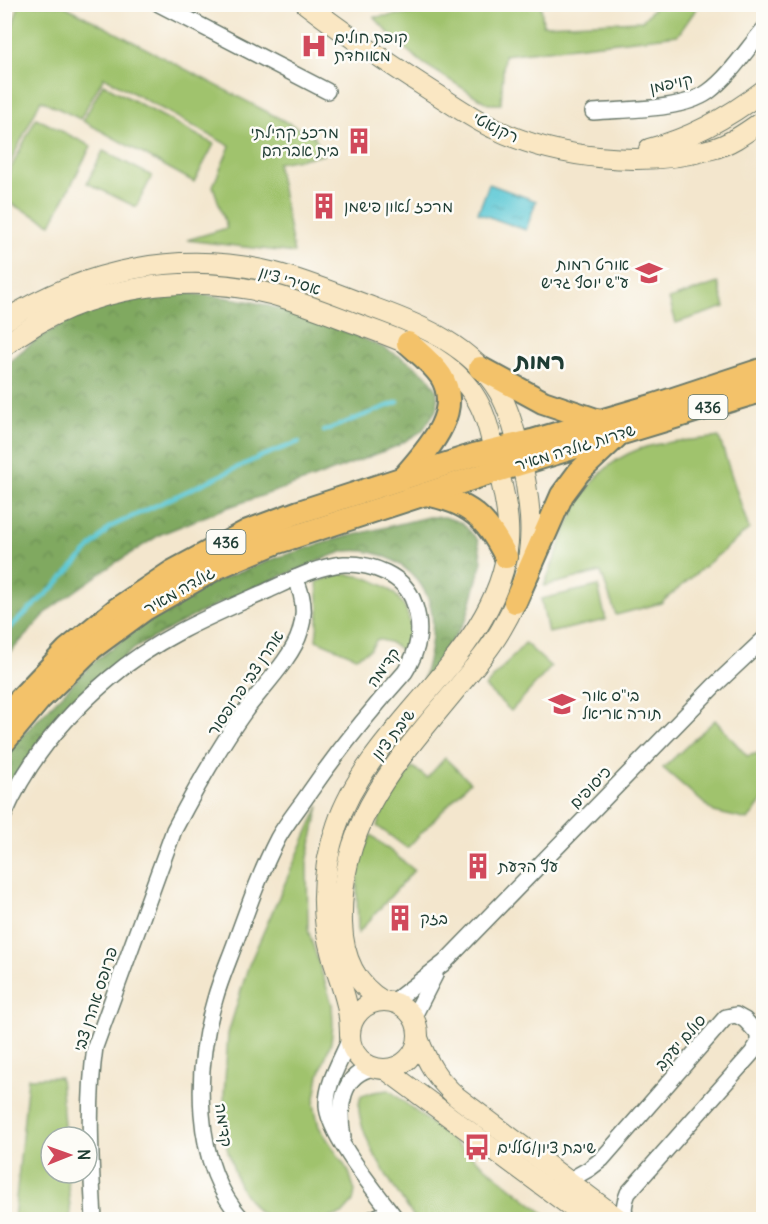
<svg xmlns="http://www.w3.org/2000/svg" width="768" height="1224" viewBox="0 0 768 1224" font-family="Delius,'Playpen Sans Hebrew',sans-serif">
	<style>
		.green { fill: #a0c36d; stroke: #608050; stroke-width: 1.5 }
		.forest { fill: url(#forest-crowns); stroke: #50734a; stroke-width: 1.5 }
		.water { fill: url(#water-ripples); stroke: #3e8385; stroke-width: 1.5 }
		.lines { fill: none; stroke-linecap: round; stroke-linejoin: round }
		.stream { stroke: #5ec9d6; stroke-width: 4.5 }
		.street-casing { stroke: #69786a; stroke-width: 18 }
		.secondary-casing { stroke: #69786a; stroke-width: 22 }
		.primary-casing { stroke: #69786a; stroke-width: 26 }
		.street { stroke: #fff; stroke-width: 15 }
		.secondary { stroke: #fae7c3; stroke-width: 20 }
		.primary { stroke: #f3c26a; stroke-width: 22 }
		.labels { text-anchor: middle; dominant-baseline: central; stroke-width: 5; stroke-linejoin: round; paint-order: stroke }
		.shield { fill: #fdfcf7; stroke: #62766e; stroke-width: 1.5 }
		.shield-label { font-size: 15px; font-weight: bold; fill: #1f3d34 }
		.poi-label { font-size: 16px; fill: #1f3d34; stroke: #fdfcf7; text-anchor: start }
		.street-label { font-size: 16px; fill: #1f3d34; stroke: #fdfcf7 }
		.district-label { font-size: 22px; font-weight: bold; fill: #1f3d34; stroke: #fdfcf7 }
	</style>
	<defs>
		<pattern id="forest-crowns" width="20" height="18" patternUnits="userSpaceOnUse" patternTransform="scale(1.5)"><rect width="20" height="18" fill="#80a960"/><path d="M2 6a3 3 0 1 1 6 0M12 15a3 3 0 1 1 6 0" fill="none" stroke="#688b50"/></pattern>
		<pattern id="water-ripples" width="26" height="14" patternUnits="userSpaceOnUse" patternTransform="scale(1.5)"><rect width="26" height="14" fill="#5ec9d6"/><path d="M2 4q2-2 4 0t4 0M15 11q2-2 4 0t4 0" fill="none" stroke="#4da4ae"/></pattern>
	</defs>
	<rect width="100%" height="100%" fill="#fdfcf7"/>
	<filter id="ink" filterUnits="userSpaceOnUse"><feTurbulence type="fractalNoise" baseFrequency=".0167" numOctaves="2"/><feDisplacementMap in="SourceGraphic" scale="12" xChannelSelector="R" yChannelSelector="G"/><feConvolveMatrix kernelMatrix="1 2 1 2 8 2 1 2 1" color-interpolation-filters="sRGB"/></filter>
	<filter id="wash" filterUnits="userSpaceOnUse"><feTurbulence type="fractalNoise" baseFrequency=".008" numOctaves="4" result="noise"/><feDisplacementMap in="SourceGraphic" scale="24" xChannelSelector="R" yChannelSelector="G"/><feGaussianBlur stdDeviation="1.35" result="paint"/><feColorMatrix in="noise" values="0 0 0 0 0 0 0 0 0 0 0 0 0 0 0 0 0 1.4 0 .05"/><feComposite in="paint" operator="in"/></filter>
	<g filter="url(#wash)">
		<rect width="100%" height="100%" fill="#f3e6cd"/>
		<!-- green -->
		<g class="green">
			<polygon points="19,5 63,5 315,137 323,155 277,163 294,253 187,240 227,228 213,186 230,146 104,77 80,119 41,100 5,173 5,51"/>
			<polygon points="541,5 543,25 642,21 657,5 699,5 678,35 504,55 501,104 488,104 424,64 398,43 374,17 502,5"/>
			<polygon points="103,84 214,144 194,182 83,121"/>
			<polygon points="36,118 91,146 51,224 5,201 5,180"/>
			<polygon points="103,151 152,176 136,207 87,183"/>
			<polygon points="718,283 725,307 676,323 669,299"/>
			<path d="M719 437 749 529 661 603 616 615 601 572 544 586C569 525 583 457 659 444 679 440 699 440 719 437Z"/>
			<path d="M339 574C369 574 401 588 409 619 410 624 412 629 411 633 410 639 406 645 403 651L389 642 377 639 370 650 356 657 316 640 319 611 317 582Z"/>
			<polygon points="598,586 606,620 548,633 541,599"/>
			<polygon points="525,643 551,667 511,711 485,687"/>
			<polygon points="715,720 747,756 763,752 763,800 748,820 714,812 663,768"/>
			<polygon points="445,758 470,782 407,848 377,826 385,804 413,767 427,778"/>
			<polygon points="319,806 307,862 308,930 332,1004 333,1025 331,1042 319,1075 314,1104 319,1127 349,1172 355,1191 353,1202 342,1214 326,1219 278,1219 258,1212 239,1186 227,1148 224,1096 228,1034 248,967"/>
			<polygon points="371,835 414,870 358,933 357,893 358,862"/>
			<polygon points="60,1077 65,1137 51,1137 51,1173 67,1173 71,1219 14,1219 28,1078"/>
			<path d="M389 1090 551 1219 454 1220 441 1215 432 1219H415C397 1191 362 1144 359 1110 358 1106 360 1100 361 1096L374 1092Z"/>
		</g>
		<!-- forest -->
		<g class="forest">
			<path d="M180 293C206 295 232 297 257 303 296 312 420 351 436 389 438 394 437 402 438 407L422 431 397 446 314 478 226 508 161 534 115 563 50 609 5 658V366C56 317 110 300 180 293Z"/>
			<path d="M428 517H445L462 523 478 540 482 561 466 620 422 684C435 637 445 592 396 562 383 554 364 549 348 551 334 553 319 561 305 567 260 584 215 604 173 627 161 634 148 640 137 647 118 660 103 678 87 694 57 726 23 756 5 796V757L13 745 95 661 145 623 201 587 279 557 337 539Z"/>
		</g>
		<!-- water -->
		<polygon class="water" points="489,184 536,201 526,230 478,213"/>
		<g class="lines">
			<!-- stream -->
			<g class="stream">
				<polyline points="324,431 398,402"/>
				<polyline points="4,633 54,587 110,527 262,456 299,442"/>
			</g>
		</g>
	</g>
	<g filter="url(#ink)">
		<g class="lines">
			<!-- street casing -->
			<g class="street-casing">
				<g id="street">
					<polyline points="159,4 327,91"/>
					<path d="M593 112C625 109 681 111 708 92 730 76 746 50 764 29"/>
					<path d="M4 815C27 762 65 716 109 679 155 639 212 615 267 591 291 580 317 566 344 564 371 563 405 575 414 603 423 629 419 650 405 672 371 710 338 751 309 793 299 808 287 822 278 838 262 869 250 902 238 935 231 956 221 977 215 999 195 1067 191 1163 243 1220"/>
					<polyline points="393,1002 444,963 714,686 764,639"/>
					<polyline points="413,1018 435,975"/>
					<path d="M350 1038C342 1059 327 1081 327 1104 326 1132 379 1196 397 1220"/>
					<path d="M343 1137C338 1109 341 1073 374 1068"/>
					<path d="M568 1181 589 1169 602 1159 726 1017 736 1015 745 1020 758 1034V1044L752 1053 628 1193C624 1203 623 1210 626 1220"/>
					<path d="M94 1220C91 1161 87 1104 95 1047L174 830C195 790 218 748 245 711 261 689 293 657 300 632 306 613 304 596 295 578"/>
					<polyline points="370,1220 390,1211"/>
				</g>
			</g>
			<!-- secondary casing -->
			<g class="secondary-casing">
				<g id="secondary">
					<path d="M306 4C346 35 388 63 430 90 451 103 471 118 493 128 556 159 644 168 712 149 731 144 748 131 764 120"/>
					<path d="M649 149C692 138 729 117 764 90"/>
					<path d="M4 321C85 269 182 249 275 273 309 282 341 296 374 308 421 325 472 346 499 392 516 421 527 482 530 517 533 556 522 594 502 628 491 648 476 665 462 682 400 759 339 817 342 923 343 956 354 984 383 1001"/>
					<path d="M4 346C85 283 198 268 294 301 315 308 336 316 357 324 401 340 452 356 477 400 488 419 492 443 497 464 503 489 510 517 508 542 500 652 371 723 337 825 322 868 319 911 332 956 340 984 350 1003 350 1033"/>
					<circle cx="384" cy="1035" r="34"/>
					<path d="M418 1038C428 1064 436 1078 457 1097L620 1220"/>
					<polyline points="385,1069 589,1220"/>
				</g>
			</g>
			<!-- primary casing -->
			<g class="primary-casing">
				<g id="primary">
					<polyline points="480,368 543,402 599,421"/>
					<path d="M403 478C426 451 464 413 441 376 432 363 419 353 408 343"/>
					<path d="M425 494C469 502 487 518 506 557"/>
					<polyline points="515,602 562,495 579,472 616,437"/>
					<polyline points="4,716 67,650 117,609 172,572 248,531 299,512 474,455 532,441 655,405 764,369"/>
					<polyline points="4,742 40,699 92,648 145,609 218,567 275,543 480,476 764,390"/>
				</g>
			</g>
			<!-- street -->
			<use href="#street" class="street"/>
			<!-- secondary -->
			<use href="#secondary" class="secondary"/>
			<!-- primary -->
			<use href="#primary" class="primary"/>
		</g>
	</g>
	<!-- icons -->
	<defs>
		<g id="hospital-bare" transform="scale(2.07)"><path d="M-5-5h3v3.5h4V-5h3V5h-3V1.5h-4V5h-3Z" fill="#d1495b" stroke="#fdfcf7" stroke-width="2.5" paint-order="stroke"/></g>
		<g id="building-bare" transform="scale(2.07)"><path d="M-4-6H4V6H1V3H-1V6H-4ZM-2.5-4.3h1.7v1.8h-1.7ZM.8-4.3h1.7v1.8H.8ZM-2.5-1h1.7V.8h-1.7ZM.8-1h1.7V.8H.8Z" fill="#d1495b" stroke="#fdfcf7" stroke-width="2.5" paint-order="stroke"/></g>
		<g id="school-bare" transform="scale(2.07)"><path d="M0-5L7-2L0 1L-7-2ZM-4 1L0 2.5L4 1V4Q0 6-4 4Z" fill="#d1495b" stroke="#fdfcf7" stroke-width="2.5" paint-order="stroke"/></g>
		<g id="bus-bare" transform="scale(2.07)"><path d="M-5-6H5V4H4V6H2V4H-2V6H-4V4H-5ZM-3.5-4V0h7V-4ZM-3.5 1.2v1.5H-2V1.2ZM2 1.2v1.5H3.5V1.2Z" fill="#d1495b" stroke="#fdfcf7" stroke-width="2.5" paint-order="stroke"/></g>
	</defs>
	<g fill-rule="evenodd">
		<use href="#hospital-bare" x="314" y="46"/>
		<use href="#building-bare" x="359" y="141"/>
		<use href="#building-bare" x="324" y="206"/>
		<use href="#school-bare" x="649" y="273"/>
		<use href="#school-bare" x="562" y="704"/>
		<use href="#building-bare" x="478" y="866"/>
		<use href="#building-bare" x="400" y="918"/>
		<use href="#bus-bare" x="477" y="1147"/>
	</g>
	<g class="labels">
		<!-- shield labels -->
		<g class="shield">
			<rect x="688.5" y="395" width="39" height="24" rx="4.5"/>
			<rect x="206.5" y="530" width="39" height="24" rx="4.5"/>
		</g>
		<g class="shield-label">
			<text x="708" y="407">436</text>
			<text x="226" y="542">436</text>
		</g>
		<!-- poi labels -->
		<g class="poi-label">
			<text x="334" y="37">קופת חולים<tspan x="334" dy="18">מאוחדת</tspan></text>
			<text x="339" y="132" text-anchor="end">מרכז קהילתי<tspan x="339" dy="18">בית אברהם</tspan></text>
			<text x="344" y="206">מרכז לאון פישמן</text>
			<text x="629" y="264" text-anchor="end">אורט רמות<tspan x="629" dy="18">ע"ש יוסף גדיש</tspan></text>
			<text x="582" y="695">בי"ס אור<tspan x="582" dy="18">תורה אריאל</tspan></text>
			<text x="498" y="866">עץ הדעת</text>
			<text x="420" y="918">בזק</text>
			<text x="497" y="1147">שיבת ציון/טללים</text>
		</g>
		<!-- street labels -->
		<g class="street-label">
			<text transform="translate(671 83) rotate(-12)">קויפמן</text>
			<text transform="translate(496 127) rotate(26)">רקנאטי</text>
			<text transform="translate(290 280) rotate(17)">אסירי ציון</text>
			<text transform="translate(575 447) rotate(-17)">שדרות גולדה מאיר</text>
			<text transform="translate(179 590) rotate(-30)">גולדה מאיר</text>
			<text transform="translate(383 667) rotate(-54)">קדימה</text>
			<text transform="translate(245 683) rotate(-56)">אהרן צבי פרופסור</text>
			<text transform="translate(393 734) rotate(-52)">שיבת ציון</text>
			<text transform="translate(590 787) rotate(-46)">כיסופים</text>
			<text transform="translate(95 999) rotate(-72)">פרופס אהרן צבי</text>
			<text transform="translate(680 1042) rotate(-49)">סולם יעקב</text>
			<text transform="translate(224 1125) rotate(82)">קדימה</text>
		</g>
		<!-- district labels -->
		<g class="district-label">
			<text x="540" y="361">רמות</text>
		</g>
	</g>
	<!-- margin -->
	<rect width="768" height="1224" fill="none" stroke="#fdfcf7" stroke-width="24"/>
	<!-- north arrow -->
	<g transform="translate(69 1155) rotate(89)"><circle r="28" fill="#fdfcf7" stroke="#a4b0a9" stroke-width="1.5"/>
	<path d="M0-4.5L10 22L0 15L-10 22Z" fill="#d1495b"/>
	<text y="-9" font-size="16" font-weight="bold" text-anchor="middle" fill="#1f3d34">N</text>
	</g>
</svg>
